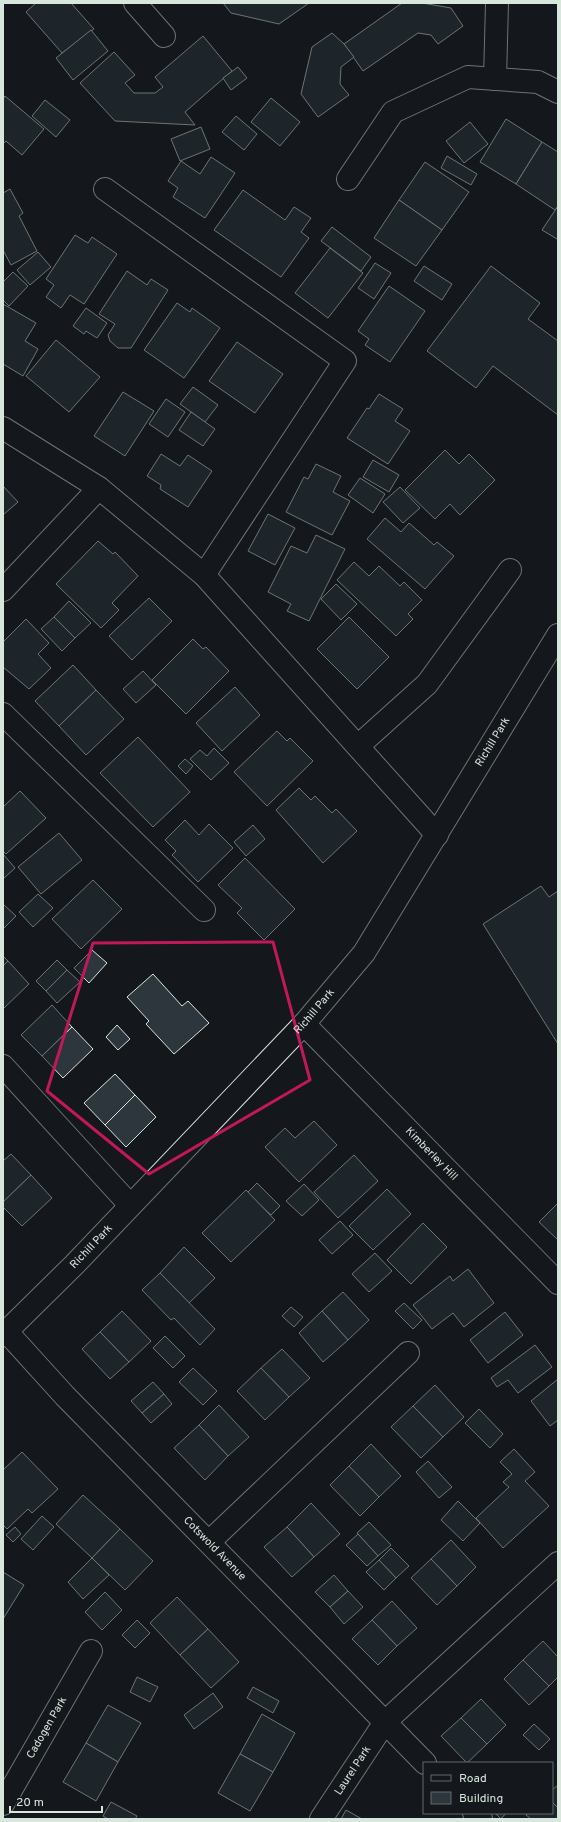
<svg xmlns="http://www.w3.org/2000/svg" width="561" height="1822" viewBox="0 0 561 1822" font-family="Overpass,sans-serif">
	<style>
		.building { fill: #2c363c; stroke: #d8e6dc }
		.lines { fill: none; stroke-linecap: round; stroke-linejoin: round }
		.minor-casing { stroke: #d8e6dc; stroke-width: 24 }
		.minor { stroke: #14181c; stroke-width: 22 }
		.marked { fill: none; stroke: #c2185b; stroke-width: 3; stroke-linejoin: round }
		.labels { text-anchor: middle; dominant-baseline: central; stroke-width: 3; stroke-linejoin: round; paint-order: stroke }
		.street-label { font-size: 11px; fill: #d8e6dc; stroke: #14181c }
	</style>
	<rect width="100%" height="100%" fill="#14181c"/>
	<!-- building -->
	<g class="building">
		<polygon points="36,3 71,3 94,29 62,53 26,12"/>
		<polygon points="223,3 309,3 279,24 231,13"/>
		<polygon points="402,3 422,3 451,8 463,26 438,44 431,35 418,33 363,71 344,44"/>
		<polygon points="91,30 108,51 73,80 56,58"/>
		<polygon points="332,33 344,44 354,57 341,67 340,84 349,95 318,117 301,94 312,47"/>
		<polygon points="203,36 232,71 185,112 195,125 115,121 80,83 114,52 135,75 125,83 134,93 155,93 163,87 155,77"/>
		<polygon points="238,67 247,78 231,90 223,78"/>
		<polygon points="5,96 44,129 22,155 6,141 3,144 3,99"/>
		<polygon points="271,98 300,122 280,146 251,122"/>
		<polygon points="45,100 70,120 56,137 32,116"/>
		<polygon points="236,116 257,134 244,150 222,132"/>
		<polygon points="506,119 542,142 516,184 480,162"/>
		<polygon points="470,122 488,144 464,163 446,141"/>
		<polygon points="201,127 210,149 180,161 171,139"/>
		<polygon points="542,142 558,152 558,206 555,210 516,184"/>
		<polygon points="447,156 477,174 471,185 441,168"/>
		<polygon points="211,157 235,173 205,218 173,197 178,188 168,181 181,161 200,174"/>
		<polygon points="425,162 469,192 442,230 399,200"/>
		<polygon points="10,189 23,213 19,216 37,251 11,265 3,250 3,193"/>
		<polygon points="243,190 285,220 294,207 311,218 301,232 309,238 281,277 214,230"/>
		<polygon points="399,200 442,230 416,266 374,238"/>
		<polygon points="558,206 558,237 557,239 542,230"/>
		<polygon points="332,227 371,257 361,271 321,241"/>
		<polygon points="75,235 88,243 92,237 117,254 84,304 70,295 61,308 46,297 54,285 46,279"/>
		<polygon points="330,248 363,273 328,318 295,293"/>
		<polygon points="38,252 51,267 30,285 17,270"/>
		<polygon points="375,263 391,273 374,299 358,288"/>
		<polygon points="424,266 452,284 442,300 414,281"/>
		<polygon points="491,266 540,303 528,319 558,341 558,415 493,366 476,388 427,351"/>
		<polygon points="127,271 147,285 151,279 168,290 131,348 118,348 110,341 108,335 115,324 99,314"/>
		<polygon points="13,272 28,286 9,306 3,300 3,282"/>
		<polygon points="389,286 425,311 390,362 365,345 369,339 358,331"/>
		<polygon points="177,303 190,312 192,308 220,328 184,378 144,350"/>
		<polygon points="3,304 36,323 25,341 38,349 23,376 3,364"/>
		<polygon points="86,308 107,323 97,338 86,331 84,334 73,326"/>
		<polygon points="56,340 100,377 69,412 26,376"/>
		<polygon points="237,342 283,374 255,413 209,381"/>
		<polygon points="193,387 218,405 205,422 180,404"/>
		<polygon points="123,392 154,411 125,456 94,436"/>
		<polygon points="379,394 403,409 395,421 410,431 388,464 347,438 367,408 369,409"/>
		<polygon points="166,399 185,412 168,437 149,424"/>
		<polygon points="191,412 215,429 203,446 179,430"/>
		<polygon points="445,450 459,464 469,454 495,480 460,515 450,504 435,519 405,490"/>
		<polygon points="161,454 180,466 188,455 212,471 188,507 160,489 161,485 147,476"/>
		<polygon points="373,460 399,475 389,492 363,477"/>
		<polygon points="316,464 341,476 333,492 350,501 332,535 286,512 304,477 308,479"/>
		<polygon points="360,478 385,494 373,513 348,495"/>
		<polygon points="3,486 18,502 3,515"/>
		<polygon points="400,487 420,508 403,523 383,502"/>
		<polygon points="268,514 295,528 275,565 248,551"/>
		<polygon points="385,518 401,532 409,523 434,545 437,542 454,556 425,589 367,539"/>
		<polygon points="316,535 345,549 309,621 287,611 291,604 268,592 291,546 307,553"/>
		<polygon points="98,541 113,554 115,552 138,576 112,603 119,610 101,628 56,584"/>
		<polygon points="354,562 369,576 379,566 400,586 404,582 422,600 408,614 413,619 396,636 337,580"/>
		<polygon points="336,584 357,604 341,620 321,599"/>
		<polygon points="149,598 172,621 132,660 109,636"/>
		<polygon points="69,601 91,623 75,638 54,617"/>
		<polygon points="54,617 75,638 62,651 41,629"/>
		<polygon points="349,617 389,657 357,689 317,649"/>
		<polygon points="26,619 49,643 38,654 51,668 29,689 3,667 3,642"/>
		<polygon points="193,639 203,649 206,647 229,671 186,714 152,680"/>
		<polygon points="73,665 96,690 59,726 35,701"/>
		<polygon points="143,671 156,685 136,703 123,689"/>
		<polygon points="235,687 260,715 222,751 196,723"/>
		<polygon points="96,690 124,719 86,755 59,726"/>
		<polygon points="277,731 287,741 290,738 313,761 267,806 234,772"/>
		<polygon points="138,737 190,792 153,827 100,773"/>
		<polygon points="214,748 229,763 211,780 190,759 200,750 207,756"/>
		<polygon points="185,759 193,766 186,774 178,766"/>
		<polygon points="299,788 311,800 315,796 332,813 336,809 357,831 323,863 276,810"/>
		<polygon points="20,791 46,818 6,854 3,851 3,807"/>
		<polygon points="185,820 199,835 209,824 233,848 198,882 172,855 176,851 165,840"/>
		<polygon points="253,825 265,839 246,856 234,842"/>
		<polygon points="59,833 82,860 41,894 18,867"/>
		<polygon points="3,854 15,868 3,879"/>
		<polygon points="245,858 295,909 264,940 237,913 242,908 218,885"/>
		<polygon points="93,880 122,909 81,949 52,919"/>
		<polygon points="541,886 549,897 558,891 558,1044 483,924"/>
		<polygon points="38,894 53,908 33,927 19,912"/>
		<polygon points="3,904 16,916 3,929"/>
		<polygon points="92,950 107,963 89,983 74,968"/>
		<polygon points="3,956 8,961 3,966"/>
		<polygon points="57,960 67,970 46,991 36,981"/>
		<polygon points="8,961 29,984 3,1009 3,966"/>
		<polygon points="67,970 80,982 57,1003 46,991"/>
		<polygon points="153,974 182,1006 188,1001 209,1023 174,1054 146,1024 149,1021 127,997"/>
		<polygon points="52,1005 72,1027 42,1056 21,1035"/>
		<polygon points="117,1025 130,1039 118,1050 106,1037"/>
		<polygon points="72,1027 93,1049 63,1078 42,1056"/>
		<polygon points="115,1074 135,1095 105,1125 84,1103"/>
		<polygon points="135,1095 156,1117 126,1147 105,1125"/>
		<polygon points="314,1121 337,1145 299,1182 265,1147 285,1128 295,1138"/>
		<polygon points="11,1154 31,1175 3,1202 3,1161"/>
		<polygon points="354,1155 378,1181 338,1218 314,1192"/>
		<polygon points="31,1175 52,1198 22,1226 3,1207 3,1202"/>
		<polygon points="257,1183 280,1206 271,1215 247,1193"/>
		<polygon points="304,1184 319,1200 302,1216 286,1201"/>
		<polygon points="387,1189 411,1214 373,1250 349,1226"/>
		<polygon points="246,1190 275,1220 231,1262 202,1233"/>
		<polygon points="558,1203 558,1240 539,1222"/>
		<polygon points="340,1221 353,1235 332,1254 319,1240"/>
		<polygon points="423,1223 447,1247 411,1284 387,1260"/>
		<polygon points="184,1247 215,1278 189,1303 160,1273"/>
		<polygon points="375,1253 392,1271 369,1292 352,1274"/>
		<polygon points="468,1269 494,1303 464,1327 453,1313 432,1329 413,1305 450,1276 453,1281"/>
		<polygon points="160,1273 215,1329 200,1345 174,1318 171,1320 142,1290"/>
		<polygon points="343,1292 369,1320 348,1340 322,1311"/>
		<polygon points="404,1303 422,1320 413,1329 395,1311"/>
		<polygon points="291,1307 303,1317 294,1327 282,1316"/>
		<polygon points="122,1311 151,1341 129,1362 100,1332"/>
		<polygon points="322,1311 348,1340 323,1362 299,1333"/>
		<polygon points="505,1312 523,1335 488,1363 470,1340"/>
		<polygon points="100,1332 129,1362 110,1379 82,1349"/>
		<polygon points="165,1336 185,1356 173,1368 153,1348"/>
		<polygon points="535,1345 552,1367 518,1393 508,1380 497,1387 491,1378"/>
		<polygon points="282,1349 310,1378 289,1397 261,1368"/>
		<polygon points="193,1368 217,1391 203,1405 179,1382"/>
		<polygon points="261,1368 289,1397 265,1420 237,1391"/>
		<polygon points="558,1379 558,1420 550,1426 531,1401"/>
		<polygon points="153,1382 164,1394 142,1413 131,1401"/>
		<polygon points="435,1385 464,1417 443,1437 413,1406"/>
		<polygon points="164,1394 172,1404 151,1423 142,1413"/>
		<polygon points="219,1405 249,1437 228,1456 199,1425"/>
		<polygon points="413,1406 443,1437 421,1458 391,1427"/>
		<polygon points="479,1409 503,1434 490,1448 465,1423"/>
		<polygon points="199,1425 228,1456 205,1480 174,1448"/>
		<polygon points="371,1444 401,1476 379,1497 349,1466"/>
		<polygon points="514,1449 535,1472 525,1481 549,1506 503,1548 476,1518 509,1487 503,1482 512,1474 500,1462"/>
		<polygon points="22,1452 58,1489 32,1513 28,1509 7,1529 3,1525 3,1470"/>
		<polygon points="428,1461 452,1487 439,1498 416,1472"/>
		<polygon points="349,1466 379,1497 360,1516 330,1485"/>
		<polygon points="83,1495 120,1529 92,1558 56,1524"/>
		<polygon points="458,1501 480,1523 463,1541 441,1520"/>
		<polygon points="311,1503 340,1534 314,1557 287,1527"/>
		<polygon points="42,1516 54,1527 33,1550 21,1539"/>
		<polygon points="369,1522 391,1545 378,1556 357,1533"/>
		<polygon points="15,1527 21,1534 13,1542 6,1535"/>
		<polygon points="287,1527 314,1557 292,1577 264,1547"/>
		<polygon points="120,1529 153,1561 125,1590 92,1558"/>
		<polygon points="358,1534 378,1556 367,1566 346,1545"/>
		<polygon points="451,1540 476,1567 457,1586 431,1559"/>
		<polygon points="391,1548 409,1566 396,1578 379,1560"/>
		<polygon points="92,1558 109,1575 83,1599 68,1582"/>
		<polygon points="431,1559 457,1586 437,1605 411,1578"/>
		<polygon points="379,1560 396,1578 384,1590 366,1572"/>
		<polygon points="3,1572 24,1585 3,1619"/>
		<polygon points="334,1575 348,1591 330,1607 315,1592"/>
		<polygon points="348,1591 363,1607 344,1624 330,1607"/>
		<polygon points="105,1592 122,1610 102,1630 85,1612"/>
		<polygon points="177,1597 208,1629 180,1655 150,1623"/>
		<polygon points="392,1601 417,1628 397,1646 372,1620"/>
		<polygon points="137,1620 150,1633 135,1648 122,1635"/>
		<polygon points="372,1620 397,1646 378,1665 352,1639"/>
		<polygon points="208,1629 239,1662 211,1688 180,1655"/>
		<polygon points="543,1641 558,1657 558,1677 549,1686 523,1660"/>
		<polygon points="523,1660 549,1686 529,1705 504,1679"/>
		<polygon points="137,1677 158,1687 150,1702 130,1692"/>
		<polygon points="253,1687 279,1701 273,1713 247,1698"/>
		<polygon points="213,1693 223,1707 194,1729 184,1715"/>
		<polygon points="481,1699 506,1725 487,1744 461,1718"/>
		<polygon points="108,1705 141,1723 118,1762 86,1743"/>
		<polygon points="262,1714 295,1733 273,1772 240,1754"/>
		<polygon points="461,1718 487,1744 467,1763 441,1736"/>
		<polygon points="534,1724 550,1739 539,1750 523,1735"/>
		<polygon points="86,1743 118,1762 96,1801 63,1782"/>
		<polygon points="240,1754 273,1772 250,1811 218,1793"/>
		<polygon points="558,1785 558,1808 552,1802 552,1790"/>
		<polygon points="111,1802 137,1816 135,1819 108,1819 103,1816"/>
		<polygon points="552,1802 558,1808 558,1819 531,1819 526,1815 528,1813 552,1813"/>
		<polygon points="346,1810 362,1819 341,1819"/>
		<polygon points="495,1813 506,1813 501,1819"/>
	</g>
	<g class="lines">
		<!-- minor casing -->
		<g class="minor-casing">
			<g id="minor">
				<polyline points="135,3 164,36"/>
				<polyline points="495,79 497,3"/>
				<polyline points="348,179 393,112 468,77 538,82 558,92"/>
				<polyline points="105,189 345,361 204,575"/>
				<polyline points="3,428 99,488 204,575 437,835"/>
				<polyline points="3,590 99,488"/>
				<polyline points="3,714 204,910"/>
				<polyline points="358,746 427,684 510,570"/>
				<path id="s1" d="M304 1024 558 1283"/>
				<polyline points="3,1066 130,1205"/>
				<path id="s2" d="M7 1332 65 1396 425 1763"/>
				<path id="s3" d="M3 1335 74 1265 304 1024 364 953 558 635"/>
				<polyline points="209,1542 408,1353"/>
				<path id="s4" d="M3 1804 91 1651"/>
				<polyline points="474,1813 481,1819"/>
				<path id="s5" d="M321 1819 385 1722 558 1563"/>
			</g>
		</g>
		<!-- minor -->
		<use href="#minor" class="minor"/>
	</g>
	<!-- marked area -->
	<path d="M0 0H561V1822H0ZM273 942 310 1080 149 1174 47 1091 93 943Z" fill="#14181c" fill-opacity=".55" fill-rule="evenodd"/>
	<path class="marked" d="M273 942 310 1080 149 1174 47 1091 93 943Z"/>
	<g class="labels">
		<!-- street labels -->
		<g class="street-label">
			<text stroke="none"><textPath href="#s3" startOffset="773">Richill Park</textPath></text>
			<text stroke="none"><textPath href="#s3" startOffset="449">Richill Park</textPath></text>
			<text stroke="none"><textPath href="#s1" startOffset="182">Kimberley Hill</textPath></text>
			<text stroke="none"><textPath href="#s3" startOffset="125">Richill Park</textPath></text>
			<text stroke="none"><textPath href="#s2" startOffset="300">Cotswold Avenue</textPath></text>
			<text stroke="none"><textPath href="#s4" startOffset="88">Cadogen Park</textPath></text>
			<text stroke="none"><textPath href="#s5" startOffset="58">Laurel Park</textPath></text>
		</g>
	</g>
	<!-- border -->
	<rect width="561" height="1822" fill="none" stroke="#d8e6dc" stroke-width="8"/>
	<!-- legend -->
	<rect x="423" y="1762" width="130" height="52" fill="#14181c" stroke="#626a69"/>
	<rect x="431" y="1775" width="20" height="6" fill="#14181c" stroke="#626a69"/>
	<text x="459" y="1782" font-size="12" fill="#d8e6dc">Road</text>
	<rect x="431" y="1792" width="20" height="12" fill="#2c363c" stroke="#626a69"/>
	<text x="459" y="1802" font-size="12" fill="#d8e6dc">Building</text>
	<!-- scale -->
	<path d="M10 1806v6h92v-6" fill="none" stroke="#d8e6dc" stroke-width="2"/>
	<text x="16" y="1806" font-size="12" fill="#d8e6dc" stroke="#14181c" stroke-width="3" paint-order="stroke">20 m</text>
</svg>
